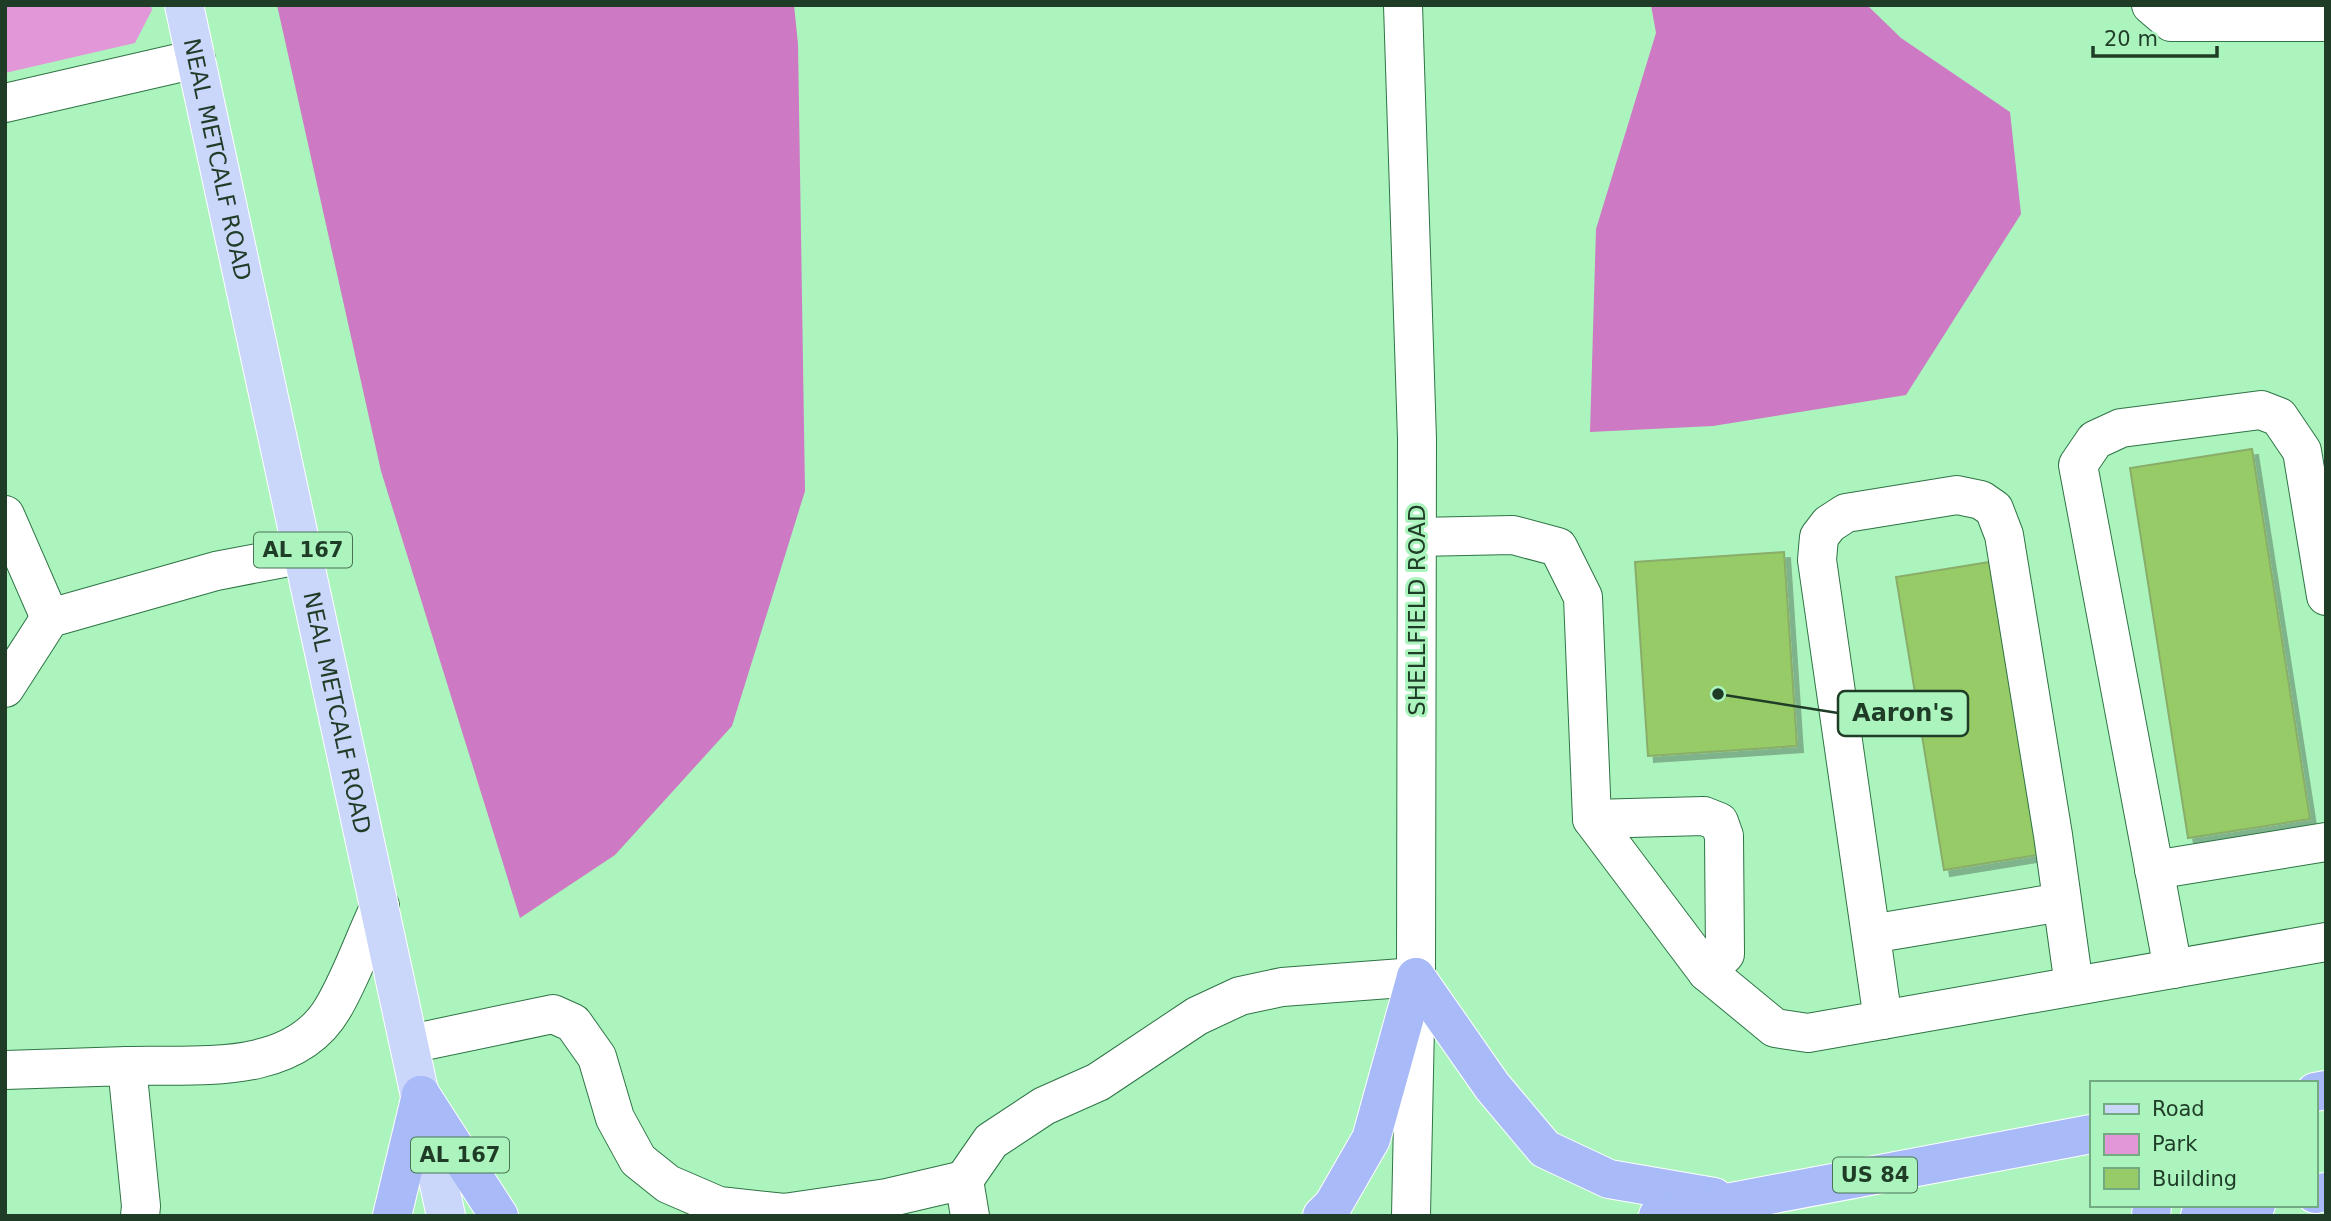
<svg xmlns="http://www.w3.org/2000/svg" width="2331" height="1221" viewBox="0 0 2331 1221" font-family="'DejaVu Sans',sans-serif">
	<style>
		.green { fill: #e298d8 }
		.forest { fill: #cd79c3 }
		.building { fill: #97cb68; stroke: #89ae6a; stroke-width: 2; filter: url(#shadow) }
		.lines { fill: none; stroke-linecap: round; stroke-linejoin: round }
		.minor-casing { stroke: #2e7445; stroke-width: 40 }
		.major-casing { stroke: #fff; stroke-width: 40 }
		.highway-casing { stroke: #fff; stroke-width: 40 }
		.minor { stroke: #fff; stroke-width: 38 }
		.major { stroke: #cbd6fb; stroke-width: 38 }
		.highway { stroke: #a8baf8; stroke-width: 38 }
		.labels { text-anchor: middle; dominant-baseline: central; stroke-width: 6; stroke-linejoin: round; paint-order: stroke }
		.shield { fill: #acf4be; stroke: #497354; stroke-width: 2 }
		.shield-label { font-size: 21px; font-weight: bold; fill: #1f3c27 }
		.street-label { font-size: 23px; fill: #1f3c27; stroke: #acf4be }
		.leader { fill: none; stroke: #1f3c27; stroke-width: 2.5 }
		.callout-dot { fill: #1f3c27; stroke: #acf4be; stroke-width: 2.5 }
		.callout { fill: #acf4be; stroke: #1f3c27; stroke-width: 2.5 }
		.callout-label { font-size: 24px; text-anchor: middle; font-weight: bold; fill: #1f3c27 }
	</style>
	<defs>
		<filter id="shadow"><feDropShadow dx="6" dy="6" stdDeviation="0" flood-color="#0004"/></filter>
	</defs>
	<rect width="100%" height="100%" fill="#acf4be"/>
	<!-- green -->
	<polygon class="green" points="5,5 151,5 152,10 135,43 5,73"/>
	<!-- forest -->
	<g class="forest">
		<polygon points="277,5 794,5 798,44 805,491 732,726 615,855 520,918 381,471"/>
		<polygon points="1651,5 1867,5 1901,38 2010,112 2021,214 1906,395 1713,426 1590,432 1596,229 1656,33"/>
	</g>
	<!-- building -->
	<g class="building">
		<polygon points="2252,449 2310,819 2188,838 2130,468"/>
		<polygon points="1784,552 1797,746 1648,756 1635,562"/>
		<polygon points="1996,561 2044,854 1944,870 1896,577"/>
	</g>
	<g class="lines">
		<!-- minor casing -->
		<g class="minor-casing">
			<g id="minor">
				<polyline points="1403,5 1417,439 1416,977 1411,1216"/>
				<polyline points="2151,5 2171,22 2326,22"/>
				<polyline points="5,103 196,59"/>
				<polyline points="5,515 50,618"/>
				<polyline points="1417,537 1513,535 1558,547 1583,597 1592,819 1707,972 1775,1028 1808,1033 2326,942"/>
				<polyline points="5,688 50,618 216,571 304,554"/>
				<polyline points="1592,819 1704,816 1719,822 1724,836 1725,954 1707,972"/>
				<polyline points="2154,870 2326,842"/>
				<polyline points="1871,934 2062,902"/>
				<polyline points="2173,969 2078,465 2095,440 2121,428 2261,410 2279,417 2302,451 2326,596"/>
				<polyline points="1883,1020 1817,560 1819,537 1829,524 1846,513 1957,495 1981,500 1994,509 2004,535 2053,835 2074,986"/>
				<polyline points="410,1044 553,1014 573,1023 597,1057 615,1118 638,1160 668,1184 719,1206 784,1213 887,1198 964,1180 970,1216"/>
				<path d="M127 1066C196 1064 293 1077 333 1008 352 976 364 939 380 906"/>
				<polyline points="5,1070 127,1066 141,1206 140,1216"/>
				<polyline points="964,1180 991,1141 1044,1106 1098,1082 1197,1016 1240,996 1282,987 1416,977"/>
			</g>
		</g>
		<!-- major casing -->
		<g class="major-casing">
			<g id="major">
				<path id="s1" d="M184 5 446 1216"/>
			</g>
		</g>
		<!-- highway casing -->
		<g class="highway-casing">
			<g id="highway">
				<polyline points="1416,977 1492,1086 1545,1149 1609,1179 1714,1197"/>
				<polyline points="2315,1092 2326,1090"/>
				<polyline points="421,1095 499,1216"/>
				<polyline points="2315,1194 2326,1192"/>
				<polyline points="392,1216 421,1095"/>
				<polyline points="1322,1216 1333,1205 1371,1139 1416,977"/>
				<polyline points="1658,1216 2091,1134"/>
				<polyline points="2151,1216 2152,1205"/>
				<polyline points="2200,1216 2256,1205"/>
			</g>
		</g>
		<!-- minor -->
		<use href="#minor" class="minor"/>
		<!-- major -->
		<use href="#major" class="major"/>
		<!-- highway -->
		<use href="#highway" class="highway"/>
	</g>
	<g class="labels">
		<!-- shield labels -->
		<g class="shield">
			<rect x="254" y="532.5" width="98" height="35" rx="5"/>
			<rect x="411" y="1137.5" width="98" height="35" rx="5"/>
			<rect x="1833" y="1157.5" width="84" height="35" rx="5"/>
		</g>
		<g class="shield-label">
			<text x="303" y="550">AL 167</text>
			<text x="460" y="1155">AL 167</text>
			<text x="1875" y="1175">US 84</text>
		</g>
		<!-- street labels -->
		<g class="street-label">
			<text stroke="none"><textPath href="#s1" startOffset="158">NEAL METCALF ROAD</textPath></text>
			<text transform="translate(1417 610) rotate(-90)">SHELLFIELD ROAD</text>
			<text stroke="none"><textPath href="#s1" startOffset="724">NEAL METCALF ROAD</textPath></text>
		</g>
	</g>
	<!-- callouts -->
	<path class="leader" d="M1718 694L1838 713"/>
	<circle class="callout-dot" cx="1718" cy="694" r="7"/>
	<rect class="callout" x="1838" y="691" width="130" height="45" rx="7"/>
	<g class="callout-label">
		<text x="1903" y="721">Aaron's</text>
	</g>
	<!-- border -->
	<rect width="2331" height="1221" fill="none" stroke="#1f3c27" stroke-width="14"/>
	<!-- legend -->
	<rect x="2090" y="1081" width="228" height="126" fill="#acf4be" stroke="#74aa82" stroke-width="2"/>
	<rect x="2104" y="1104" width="35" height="10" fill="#cbd6fb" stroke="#74aa82" stroke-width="2"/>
	<text x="2152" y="1116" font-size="21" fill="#1f3c27">Road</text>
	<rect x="2104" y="1134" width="35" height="21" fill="#e298d8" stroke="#74aa82" stroke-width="2"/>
	<text x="2152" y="1151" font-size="21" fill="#1f3c27">Park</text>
	<rect x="2104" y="1168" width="35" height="21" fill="#97cb68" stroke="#74aa82" stroke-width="2"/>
	<text x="2152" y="1186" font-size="21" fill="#1f3c27">Building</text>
	<!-- scale -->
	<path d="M2093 46v10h124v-10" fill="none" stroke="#1f3c27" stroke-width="3.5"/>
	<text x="2104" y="46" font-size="21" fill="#1f3c27" stroke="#acf4be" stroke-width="5" paint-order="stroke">20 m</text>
</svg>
